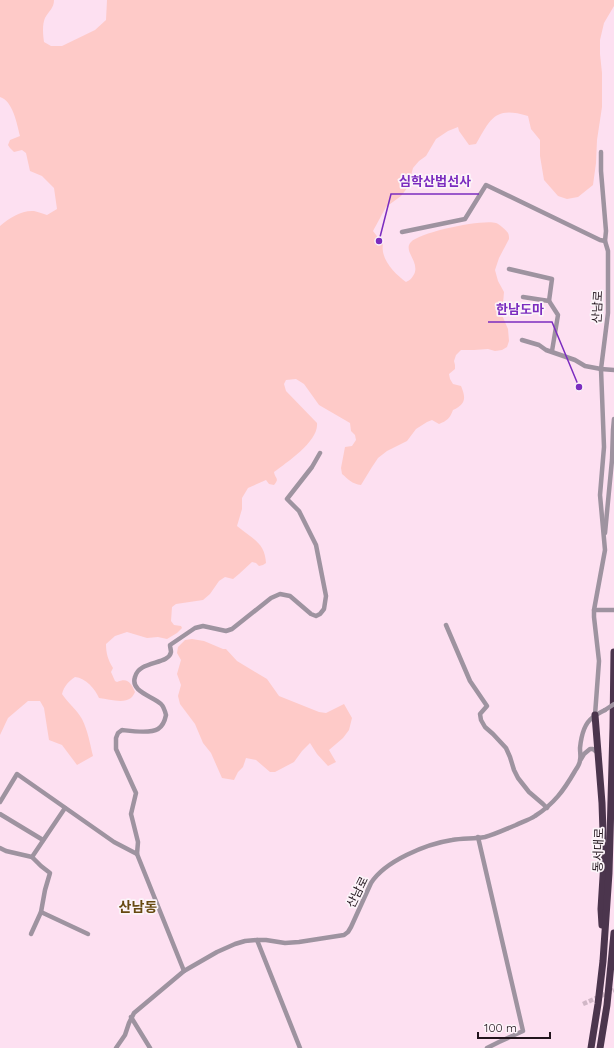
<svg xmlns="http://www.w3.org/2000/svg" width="614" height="1048" viewBox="0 0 614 1048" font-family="Quicksand,'Noto Sans KR',sans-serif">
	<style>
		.green { fill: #fecac8 }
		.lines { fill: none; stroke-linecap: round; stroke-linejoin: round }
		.minor-tunnel { stroke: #d1b7c7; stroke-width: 4.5; stroke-dasharray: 4.5 2; stroke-linecap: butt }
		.minor { stroke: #9e93a0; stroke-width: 4.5 }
		.highway { stroke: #4b354d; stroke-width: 7 }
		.minor-bridge { stroke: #9e93a0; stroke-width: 4.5 }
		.labels { text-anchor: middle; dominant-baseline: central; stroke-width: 3.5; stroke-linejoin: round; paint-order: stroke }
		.street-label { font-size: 12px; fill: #22151d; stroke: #fcf4f9 }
		.quarter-label { font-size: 14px; font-weight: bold; fill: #674911; stroke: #fcf4f9 }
		.leader { fill: none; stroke: #7b2cbf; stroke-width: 1.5 }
		.callout-dot { fill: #7b2cbf; stroke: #fcf4f9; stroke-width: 1.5 }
		.callout-label { font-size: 13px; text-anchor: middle; font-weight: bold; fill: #7b2cbf; stroke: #fcf4f9; stroke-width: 3.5; stroke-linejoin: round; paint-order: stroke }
	</style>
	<rect width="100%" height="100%" fill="#fde0f1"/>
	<!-- green -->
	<g class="green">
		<path d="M0 0H54C54 8 49 11 45 18 42 25 43 35 44 42L51 46H62L95 30 106 20 107 0H614V6L604 23 600 40V54L602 73V107L597 140 596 163 593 185 578 197 567 199 558 196 544 180 540 156V140L531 129 528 116C495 106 491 118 476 144L469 145 459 131 458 127 448 131 436 139 426 156 419 161 413 168 408 187 401 196 386 207 373 231 383 244C380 259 395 274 406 282 410 280 411 279 413 276 422 263 402 251 411 242 420 232 483 219 496 223 499 224 506 230 508 233 509 235 509 237 509 239L499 258 495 270 498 281 504 292 502 315 508 329 509 341 507 347 502 350 495 351 488 349 474 350H461L456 355 454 361 455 365V369L449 374 450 379 453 384 461 386C466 398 466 404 453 410 450 418 447 421 439 424L432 420 427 422 416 429 407 441 387 451 378 458 372 467 361 485C352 484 348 479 342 474L341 468 345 447 352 446 356 440 355 435 351 431 350 423 319 405 304 384 296 379 286 380 284 384 286 391 317 423C319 441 287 462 274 472 275 479 280 478 274 485L269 484 266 480 248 488 242 498V509L237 526C251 538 265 542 266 563L263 565 259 566 256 563 252 562 239 574 233 579 225 577 219 581 210 594 203 600 176 604 172 607 171 621 174 625 181 626 182 628 177 633 167 639 158 637 147 638 127 632 115 636 106 644C106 653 108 660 113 668L111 672 115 681 117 682C128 677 131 683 135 692 134 694 133 696 131 698 123 704 109 699 99 698 95 689 86 678 75 677 69 681 64 686 62 694 68 703 77 710 82 719 88 731 90 744 93 756L77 765 62 745 49 740 44 708 40 701H28L8 718 0 735V226C9 218 22 210 34 211 39 212 43 214 47 215L57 209 54 188 42 176 30 171 26 153 22 150 14 152 10 148 8 145 10 140 20 136C17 124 13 101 0 97Z"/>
		<polygon points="192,639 204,641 223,649 226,649 237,661 267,679 279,696 319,712 326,713 344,704 352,718 349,730 343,738 329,750 336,762 328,766 317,754 310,743 302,751 294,762 275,772 270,772 256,760 246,758 243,767 238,772 234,780 222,778 211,753 203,743 195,724 180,704 178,696 181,685 177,674 181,660 177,653 178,647 185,640"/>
	</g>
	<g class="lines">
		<!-- minor-tunnel -->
		<polyline class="minor-tunnel" points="583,1004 614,990"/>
		<!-- minor -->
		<g class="minor">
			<polyline points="402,232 465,219 486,185 600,240 605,241"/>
			<polyline points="509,269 552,279 549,301"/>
			<polyline points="523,297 549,301 558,315 552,351"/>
			<polyline points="522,340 539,345 546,350 575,360 585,366 601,369 614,370"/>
			<polyline points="605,533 612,460 613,430 614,419"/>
			<polyline points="594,610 614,610"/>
			<polyline points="446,625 470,681 487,706 480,714 481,720 485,727 493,734 506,748 510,757 514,770 518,778 529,792 543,804 547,808"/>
			<polyline points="595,715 599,661 594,617 594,610 605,550 600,495 604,447 601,369 608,313 608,251 605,241 606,231 601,171 601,152"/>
			<polyline points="581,759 584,754 590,749 593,749 599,754"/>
			<polyline points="0,802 17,774 114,842 137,854"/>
			<polyline points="0,814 43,840"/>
			<polyline points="478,837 523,1031 499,1042 487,1048"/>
			<polyline points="0,848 6,851 32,857 65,808"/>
			<polyline points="41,912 88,934"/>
			<polyline points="31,934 41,912 45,890 50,873 41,866 32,857"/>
			<polyline points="257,940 300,1048"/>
			<path d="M184 971 137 854 138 842 131 814 136 793 116 749V738L118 733 122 730C131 731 150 734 158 729 163 726 165 720 166 715 165 711 164 707 161 704 153 696 130 692 135 677 139 660 169 665 171 652 171 650 170 647 170 645L195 628 203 626 226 631 232 629 271 598 280 594 290 596 311 614 316 616 320 614 324 609 326 596 316 545 299 511 287 499 312 467 320 453"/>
			<polyline points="131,1017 150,1048"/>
			<path d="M116 1048 125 1035 129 1023 134 1013 184 971 217 952 235 944 245 941 257 940H266L285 943 299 942 344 935 348 932 351 927 371 883C385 861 426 844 452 840 463 838 474 839 485 837 496 834 506 829 516 825 522 822 529 820 535 816 554 804 564 790 575 771 577 768 580 764 580 760 581 757 580 752 580 748 581 738 584 724 592 718 595 715 601 712 605 710"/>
		</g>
		<!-- highway -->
		<g class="highway">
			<polyline points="595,715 602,803 604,861 601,909 602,925"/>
			<polyline points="591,1048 598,1004 603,961 609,873 613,728 614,652"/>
			<polyline points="600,1048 607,1005 614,933"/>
		</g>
		<!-- minor-bridge -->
		<polyline class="minor-bridge" points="605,710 614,704"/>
	</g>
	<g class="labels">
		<!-- street labels -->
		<g class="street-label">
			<text transform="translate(597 307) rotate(-87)">산남로</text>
			<text transform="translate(598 850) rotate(-88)">동서대로</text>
			<text transform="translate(357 892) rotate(-64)">산남로</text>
		</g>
		<!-- quarter labels -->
		<g class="quarter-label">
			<text x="138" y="907">산남동</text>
		</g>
	</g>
	<!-- callouts -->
	<path class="leader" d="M379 241L391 194H479M579 387L552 322H488"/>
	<g class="callout-dot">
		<circle cx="379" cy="241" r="4"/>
		<circle cx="579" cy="387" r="4"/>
	</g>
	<g class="callout-label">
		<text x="435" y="186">심학산법선사</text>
		<text x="520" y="314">한남도마</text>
	</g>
	<!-- scale -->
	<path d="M478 1032v6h72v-6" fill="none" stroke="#22151d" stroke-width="2"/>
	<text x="484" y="1032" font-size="12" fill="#22151d" stroke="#fcf4f9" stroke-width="3" paint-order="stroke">100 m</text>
</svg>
